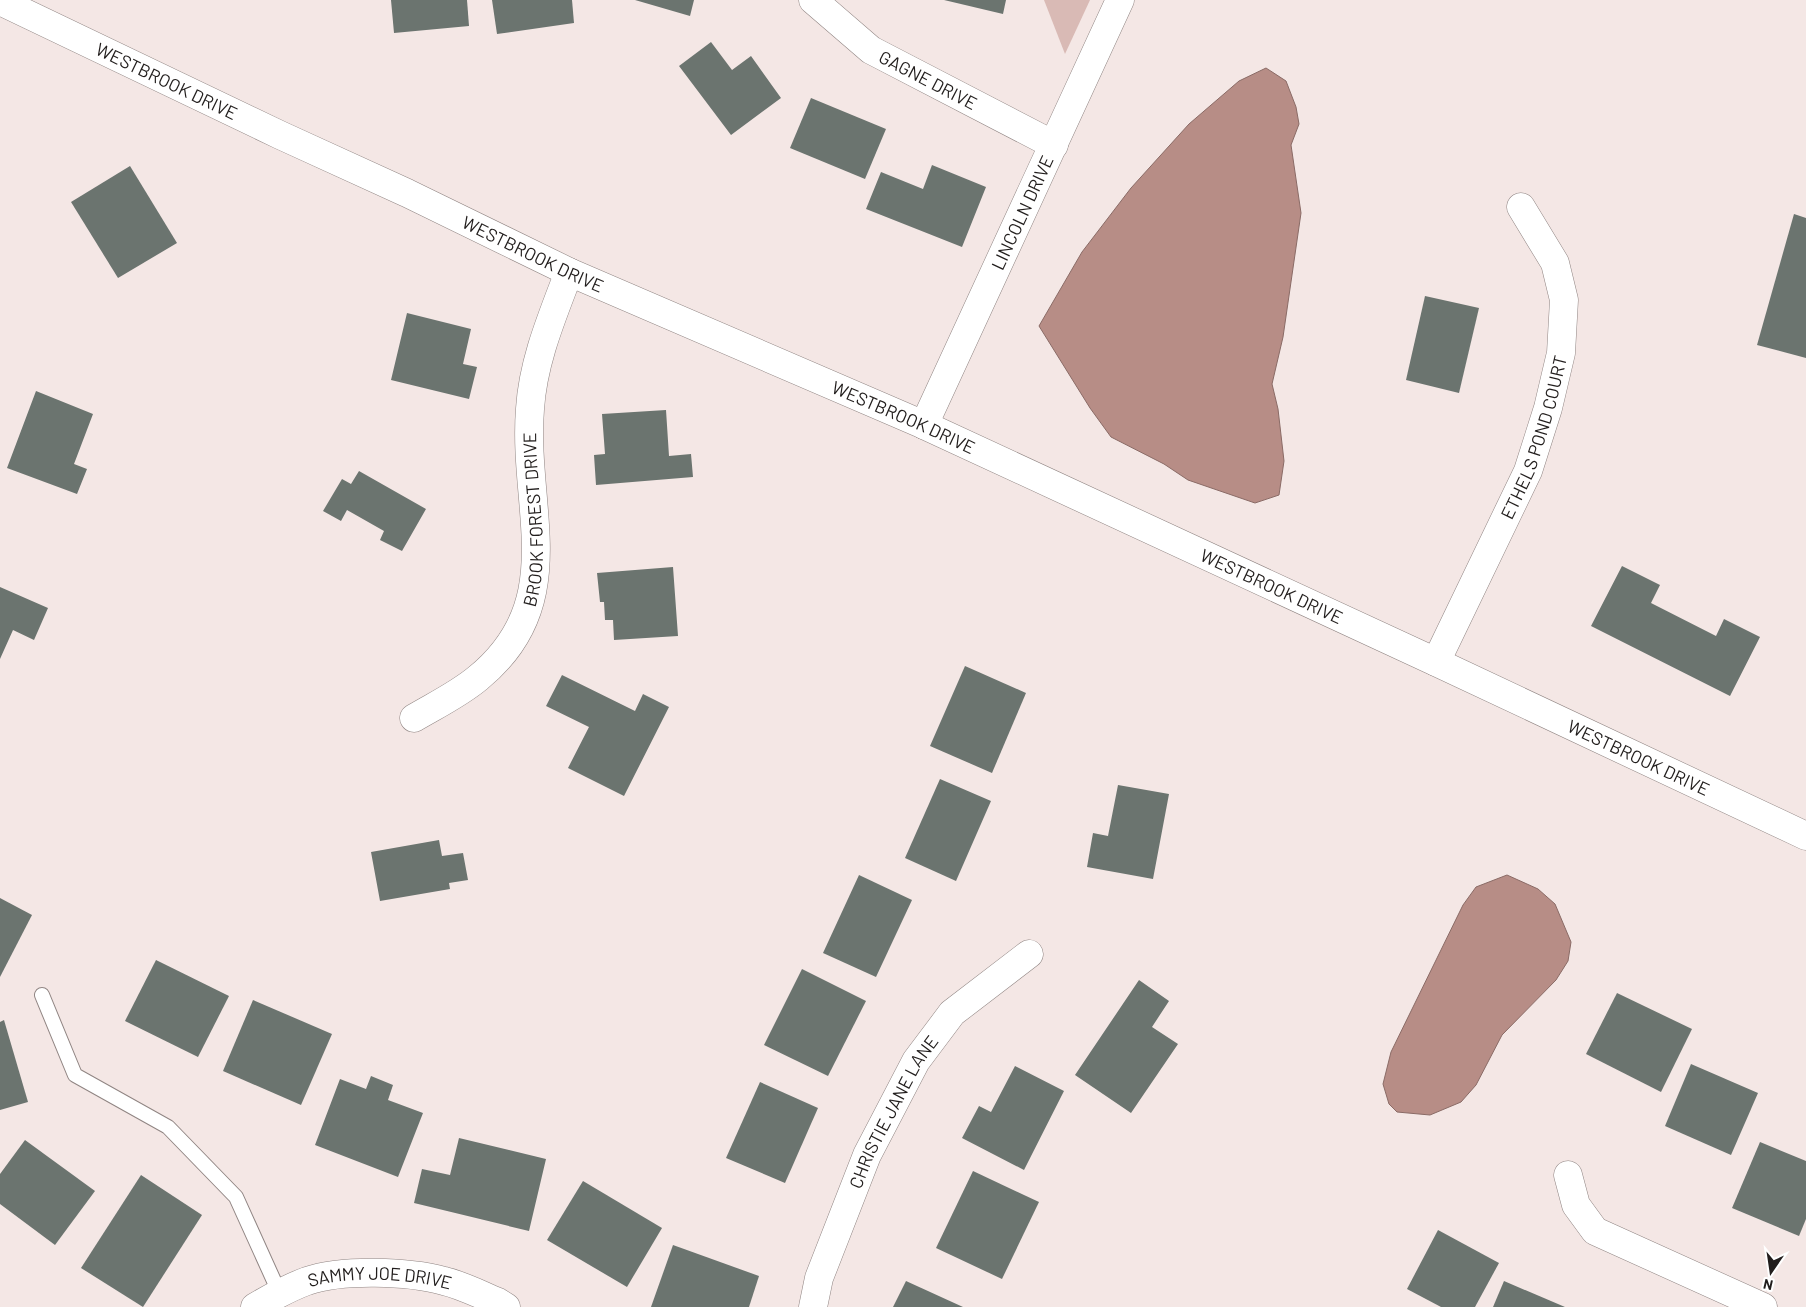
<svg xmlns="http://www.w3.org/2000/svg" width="1806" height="1307" viewBox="0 0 1806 1307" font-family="Barlow,sans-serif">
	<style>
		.green { fill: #d9bab5 }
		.water { fill: #b78d86; stroke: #8a6b66 }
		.building { fill: #6b746f }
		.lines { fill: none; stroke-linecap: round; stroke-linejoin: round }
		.service-casing { stroke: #908583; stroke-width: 16 }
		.minor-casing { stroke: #908583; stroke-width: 29 }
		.service { stroke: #fff; stroke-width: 14 }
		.minor { stroke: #fff; stroke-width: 28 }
		.labels { text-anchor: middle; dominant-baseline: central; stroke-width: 4.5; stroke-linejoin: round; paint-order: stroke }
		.street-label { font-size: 18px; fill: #211d1c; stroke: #fff }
	</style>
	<rect width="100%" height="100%" fill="#f4e7e5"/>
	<!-- green -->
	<polygon class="green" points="1044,0 1090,0 1065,54"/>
	<!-- water -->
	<g class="water">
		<polygon points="1266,68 1286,81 1296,107 1299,124 1291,145 1301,213 1283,337 1272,384 1278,409 1284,461 1279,495 1255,503 1188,480 1164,464 1111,437 1090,408 1039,326 1082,252 1131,188 1189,124 1239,81"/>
		<polygon points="1507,875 1538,889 1555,904 1571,942 1568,961 1556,980 1502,1035 1476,1085 1461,1102 1430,1115 1397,1112 1389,1104 1383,1084 1391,1052 1463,905 1476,887"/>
	</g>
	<!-- building -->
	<g class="building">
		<polygon points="391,0 467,0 469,26 394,33"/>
		<polygon points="492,0 572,0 574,23 497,34"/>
		<polygon points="635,0 694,0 690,16"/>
		<polygon points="944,0 1006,0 1003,14"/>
		<polygon points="711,42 732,70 751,56 781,98 731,135 679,66"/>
		<polygon points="811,98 886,129 865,179 790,148"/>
		<polygon points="932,165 986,187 962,247 866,209 881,172 923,189"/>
		<polygon points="130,166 177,243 118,278 71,202"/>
		<polygon points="1794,214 1806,218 1806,358 1757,345"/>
		<polygon points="1425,296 1479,308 1459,393 1406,380"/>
		<polygon points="407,313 471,329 463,364 477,367 469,399 391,380"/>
		<polygon points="36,391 93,414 74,464 87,469 77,494 7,468"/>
		<polygon points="666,410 669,456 691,454 693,477 596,485 594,455 605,454 602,414"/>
		<polygon points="359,471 426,509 402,551 380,540 384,531 347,510 341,521 323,511 342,479 351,484"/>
		<polygon points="1622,566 1660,585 1651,603 1716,636 1724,619 1760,637 1730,696 1591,626"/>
		<polygon points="673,567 678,636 614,640 613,620 605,620 604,602 600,602 597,573"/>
		<polygon points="0,587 48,608 34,640 13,630 0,659"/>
		<polygon points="965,666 1026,693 992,773 930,746"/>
		<polygon points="562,675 635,711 643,694 669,707 624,796 568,768 589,727 546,706"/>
		<polygon points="940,779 991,801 956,881 905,858"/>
		<polygon points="1118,785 1169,794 1153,879 1087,867 1093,833 1108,836"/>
		<polygon points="439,840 442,856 463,853 468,880 449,883 450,889 380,901 371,852"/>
		<polygon points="859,875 912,900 876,977 823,953"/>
		<polygon points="0,898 32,915 0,977"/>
		<polygon points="156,960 229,996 198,1057 125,1021"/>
		<polygon points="802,969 866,1001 828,1076 764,1045"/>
		<polygon points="1139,980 1169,1001 1152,1027 1178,1044 1131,1113 1075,1075"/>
		<polygon points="1617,993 1692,1029 1661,1092 1586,1054"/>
		<polygon points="253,1000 332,1034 301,1105 223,1071"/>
		<polygon points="4,1020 28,1102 0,1110 0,1022"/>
		<polygon points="1691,1064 1758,1093 1731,1155 1665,1126"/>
		<polygon points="1015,1066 1064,1091 1024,1170 962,1138 979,1106 991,1112"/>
		<polygon points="371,1076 393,1085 388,1100 423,1113 398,1177 315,1145 340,1079 366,1089"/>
		<polygon points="760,1082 818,1108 785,1183 726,1158"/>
		<polygon points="459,1138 546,1159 529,1231 414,1203 422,1169 450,1175"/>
		<polygon points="25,1140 95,1191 55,1245 0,1204 0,1174"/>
		<polygon points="1760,1142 1806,1161 1806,1219 1799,1236 1732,1208"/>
		<polygon points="973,1171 1039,1202 1002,1279 936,1248"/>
		<polygon points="141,1175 202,1215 143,1307 81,1268"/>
		<polygon points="583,1181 662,1228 627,1287 547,1240"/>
		<polygon points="1438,1230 1499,1263 1475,1307 1441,1307 1407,1289"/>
		<polygon points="673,1245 759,1276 749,1307 651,1307"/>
		<polygon points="906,1281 963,1307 893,1307"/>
		<polygon points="1504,1281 1565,1307 1493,1307"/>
	</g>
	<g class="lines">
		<!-- service casing -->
		<g class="service-casing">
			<polyline id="service" points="42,995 75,1075 168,1127 236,1197 279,1292"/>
		</g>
		<!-- minor casing -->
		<g class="minor-casing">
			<g id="minor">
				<path id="s1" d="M813 0 871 50 1054 145"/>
				<path id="s2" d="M0 1 280 135 407 193 569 272 924 425 1436 662 1806 836"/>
				<path id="s3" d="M924 425 1120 0"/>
				<path id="s4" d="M1436 662 1528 471 1548 408 1561 353 1564 300 1555 263 1521 207"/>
				<path id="s5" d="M414 718C436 705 459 694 478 678 571 602 522 508 530 409 533 361 552 317 569 272"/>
				<polyline points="1568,1175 1576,1205 1595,1231 1763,1307"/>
				<path id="s6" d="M255 1307C272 1297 288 1288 307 1281 342 1269 408 1271 444 1281 462 1285 481 1295 498 1302L506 1307"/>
				<path id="s7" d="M813 1307 819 1278 867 1155 916 1061 952 1013 1029 954"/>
			</g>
		</g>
		<!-- service -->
		<use href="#service" class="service"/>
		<!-- minor -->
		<use href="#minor" class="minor"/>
	</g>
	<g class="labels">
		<!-- street labels -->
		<g class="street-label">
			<text stroke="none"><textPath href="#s1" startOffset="141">GAGNE DRIVE</textPath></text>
			<text stroke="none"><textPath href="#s2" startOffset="185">WESTBROOK DRIVE</textPath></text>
			<text stroke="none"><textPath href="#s3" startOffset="234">LINCOLN DRIVE</textPath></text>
			<text stroke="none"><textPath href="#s2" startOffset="590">WESTBROOK DRIVE</textPath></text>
			<text stroke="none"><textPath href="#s2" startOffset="995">WESTBROOK DRIVE</textPath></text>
			<text stroke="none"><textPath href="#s4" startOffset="246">ETHELS POND COURT</textPath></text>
			<text stroke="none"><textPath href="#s5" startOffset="252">BROOK FOREST DRIVE</textPath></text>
			<text stroke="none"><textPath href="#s2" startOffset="1400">WESTBROOK DRIVE</textPath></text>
			<text stroke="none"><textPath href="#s2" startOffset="1805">WESTBROOK DRIVE</textPath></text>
			<text stroke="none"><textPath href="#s7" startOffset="212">CHRISTIE JANE LANE</textPath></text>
			<text stroke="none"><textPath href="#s6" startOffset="132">SAMMY JOE DRIVE</textPath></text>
		</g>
	</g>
	<!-- north arrow -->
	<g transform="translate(1771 1272) rotate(193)" stroke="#ffffff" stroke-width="4" paint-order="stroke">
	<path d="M0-4L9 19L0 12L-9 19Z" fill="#211d1c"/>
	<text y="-8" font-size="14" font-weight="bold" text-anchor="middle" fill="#211d1c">N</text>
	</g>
</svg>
